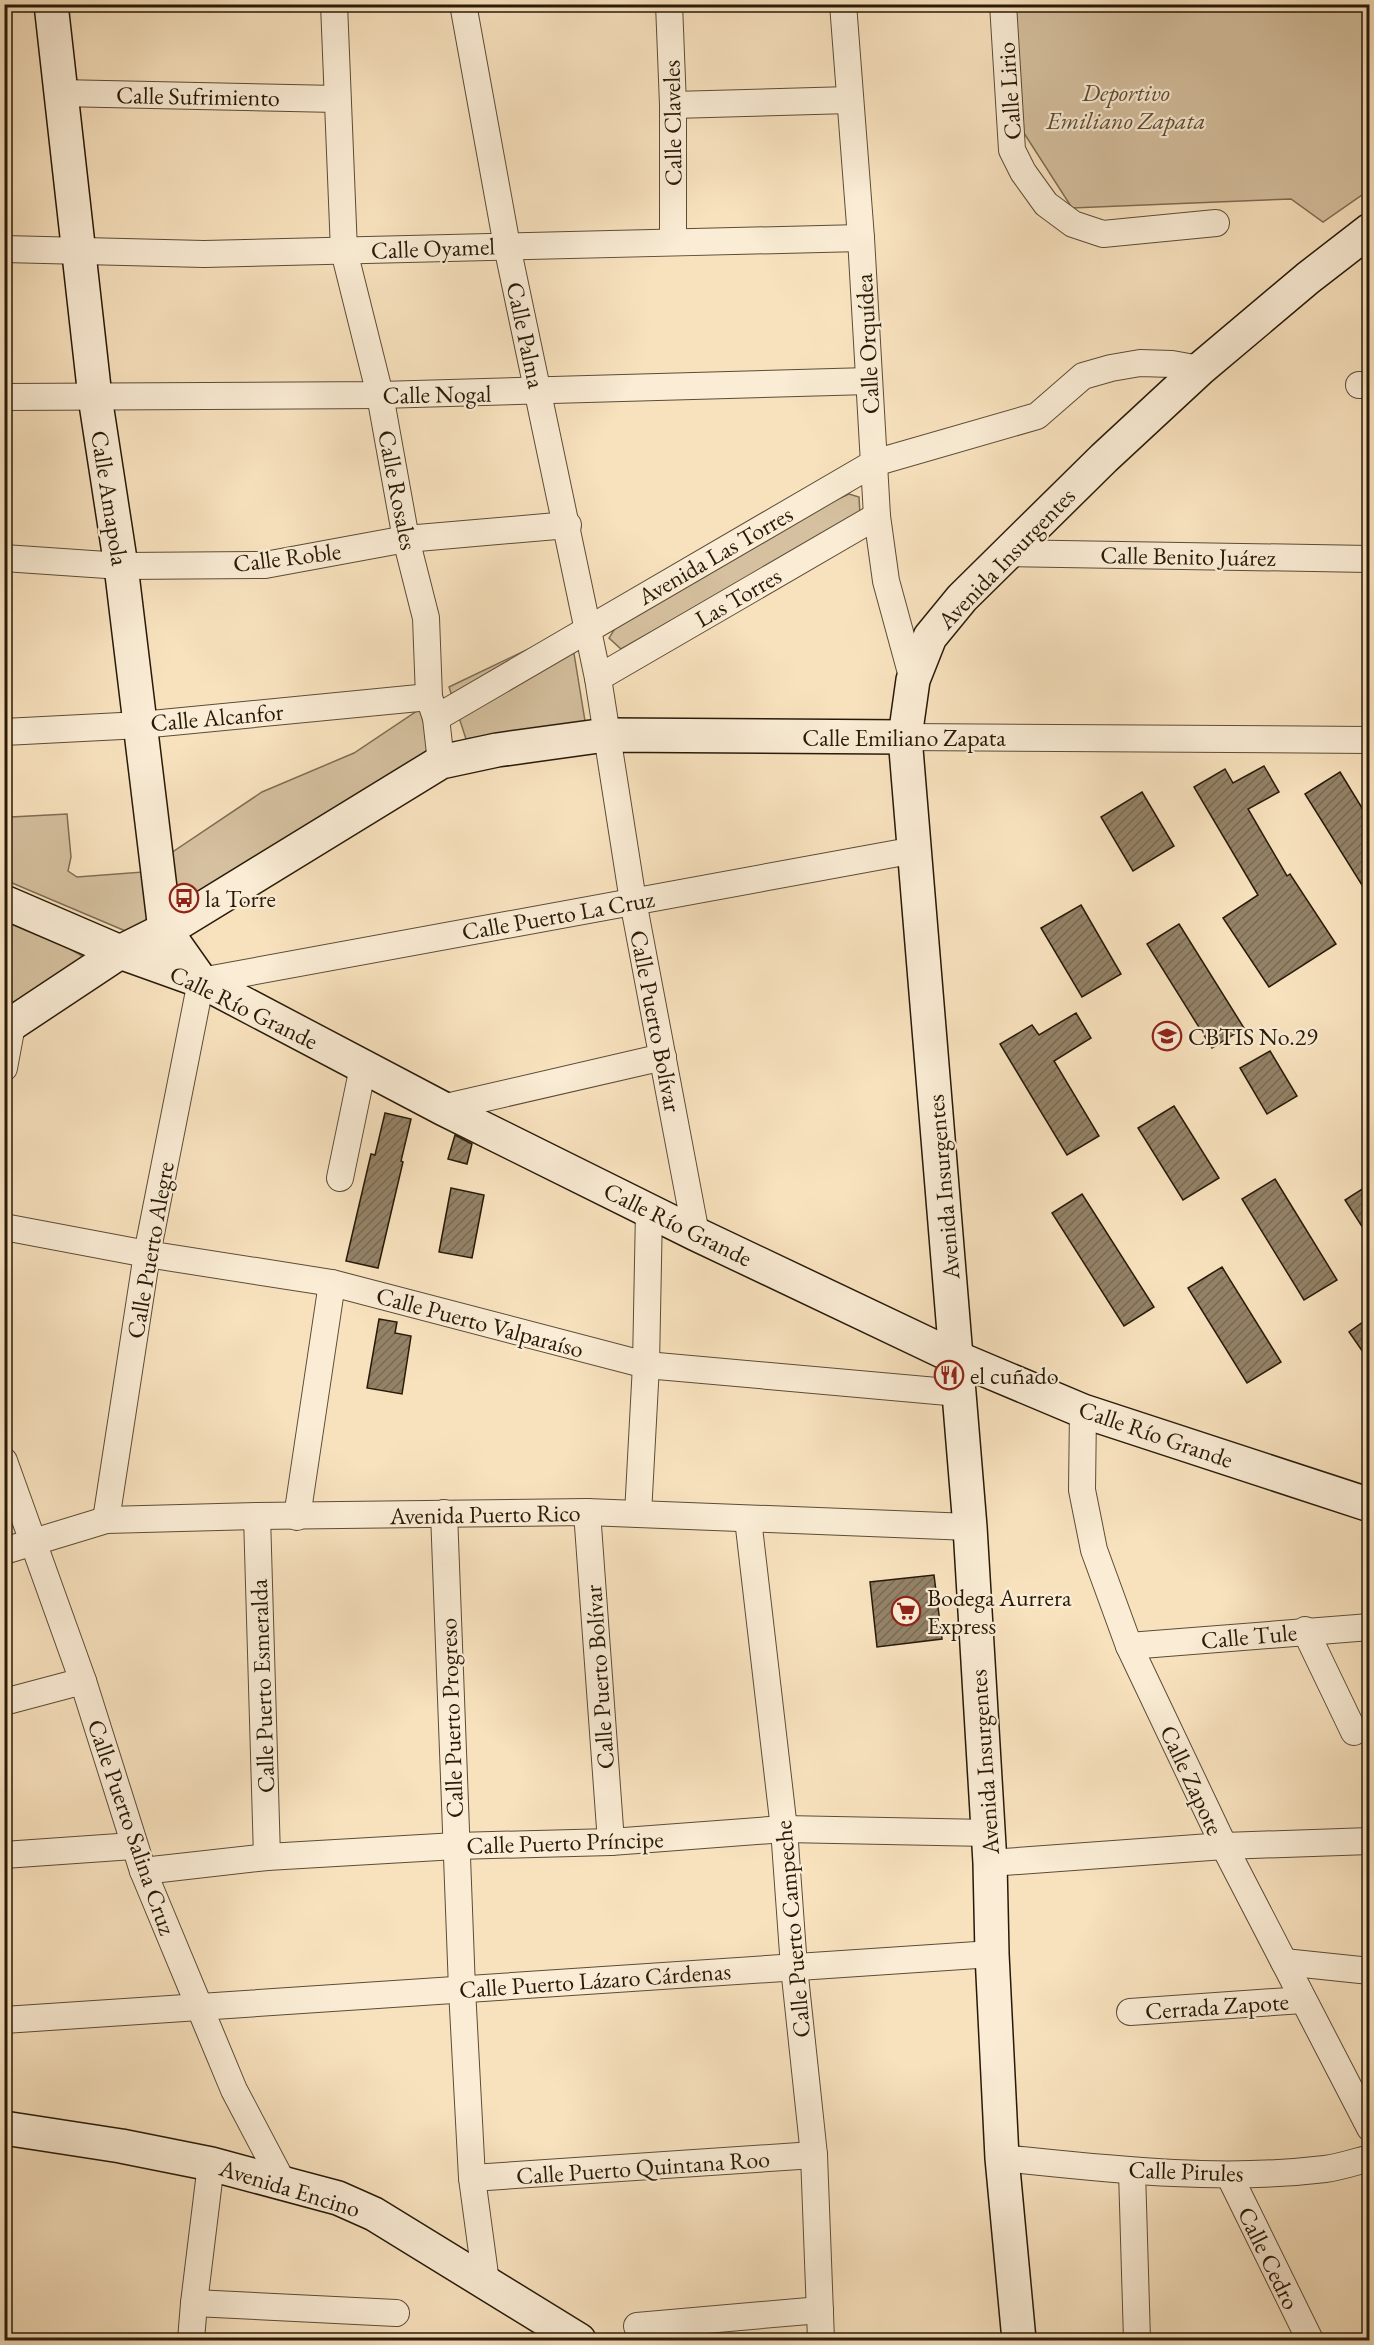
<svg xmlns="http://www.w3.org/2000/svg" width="1374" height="2345" viewBox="0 0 1374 2345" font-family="'EB Garamond',serif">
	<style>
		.green { fill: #d5c09f; stroke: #7e6d54; stroke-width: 1.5 }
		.building { fill: url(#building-hatch); stroke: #281a08; stroke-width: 1.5 }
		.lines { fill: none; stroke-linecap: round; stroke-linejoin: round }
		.street-casing { stroke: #5c4c36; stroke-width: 28 }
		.secondary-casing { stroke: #281a08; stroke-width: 36 }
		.street { stroke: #faecd5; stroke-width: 26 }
		.secondary { stroke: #faecd5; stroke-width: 33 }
		.labels { text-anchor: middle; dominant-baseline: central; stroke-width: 4.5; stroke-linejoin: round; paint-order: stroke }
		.street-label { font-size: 24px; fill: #281a08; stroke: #faecd5 }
		.park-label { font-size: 24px; font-style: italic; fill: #5c4c35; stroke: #faecd5 }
		.poi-label { font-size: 24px; fill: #281a08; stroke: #faecd5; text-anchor: start }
	</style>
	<defs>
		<pattern id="building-hatch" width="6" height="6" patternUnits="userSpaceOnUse" patternTransform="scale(1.5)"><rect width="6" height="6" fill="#948267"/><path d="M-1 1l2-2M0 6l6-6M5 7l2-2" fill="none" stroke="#796a53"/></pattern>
	</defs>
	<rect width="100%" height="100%" fill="#f8e2be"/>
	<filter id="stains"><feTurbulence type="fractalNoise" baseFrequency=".00333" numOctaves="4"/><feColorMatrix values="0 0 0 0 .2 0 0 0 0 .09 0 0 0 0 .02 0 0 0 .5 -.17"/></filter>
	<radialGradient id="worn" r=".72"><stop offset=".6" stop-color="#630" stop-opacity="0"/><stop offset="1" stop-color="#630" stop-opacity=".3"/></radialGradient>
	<!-- green -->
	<g class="green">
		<polygon points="1009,5 1369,5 1369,190 1323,222 1291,199 1072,208 1022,130"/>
		<polygon points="849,494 859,497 860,514 621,649 609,638 617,625 800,516"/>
		<polygon points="570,629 585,721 466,739 449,687"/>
		<polygon points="420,709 433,753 180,917 165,857 262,792 354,753"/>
		<polygon points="67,814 71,857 68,871 77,877 143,872 149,921 135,935 12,883 9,863 11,817"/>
		<polygon points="4,914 43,933 89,960 4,1020"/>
	</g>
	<!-- building -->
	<g class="building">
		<polygon points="1264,766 1279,792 1248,809 1287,876 1290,874 1336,944 1269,987 1223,918 1258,895 1194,787 1225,769 1233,783"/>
		<polygon points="1340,772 1370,821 1370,898 1305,794"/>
		<polygon points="1142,792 1174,846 1133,871 1101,817"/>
		<polygon points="1081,905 1121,974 1082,997 1041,928"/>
		<polygon points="1179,924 1244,1028 1212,1048 1147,944"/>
		<polygon points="1076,1013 1091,1038 1054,1061 1099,1136 1067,1155 1000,1044 1032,1025 1039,1035"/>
		<polygon points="1270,1051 1297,1096 1267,1114 1240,1068"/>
		<polygon points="1174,1106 1219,1178 1183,1200 1138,1128"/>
		<polygon points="385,1113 411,1119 401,1161 403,1162 378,1268 346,1261 371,1154 375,1155"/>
		<polygon points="455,1135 472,1144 467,1164 448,1159"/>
		<polygon points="1275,1179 1337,1280 1304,1300 1242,1199"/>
		<polygon points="1370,1184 1370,1239 1345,1200"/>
		<polygon points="451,1188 484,1195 472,1258 439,1252"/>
		<polygon points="1082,1194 1154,1307 1124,1326 1052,1213"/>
		<polygon points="1222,1267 1281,1362 1247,1383 1188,1288"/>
		<polygon points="1370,1317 1370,1362 1349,1332"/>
		<polygon points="379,1319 397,1322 395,1333 411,1336 402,1394 367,1388"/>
		<polygon points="934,1575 942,1639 877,1647 870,1582"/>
	</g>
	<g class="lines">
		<!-- street casing -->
		<g class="street-casing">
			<g id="street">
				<polyline points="334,4 344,251 380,395 406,539 426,618 429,697 436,718 441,762"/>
				<polyline points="463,4 507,246 598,678 633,901 696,1234"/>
				<polyline points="669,4 673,105 673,242"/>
				<polyline points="843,4 861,238 877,516 886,581 913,680"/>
				<polyline points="1003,4 1012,150 1023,172 1046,204 1073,224 1103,234 1216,223"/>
				<polyline points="59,93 337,99"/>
				<polyline points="673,105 850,100"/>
				<polyline points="4,249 204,254 861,238"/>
				<polyline points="1359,385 1370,385"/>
				<polyline points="4,397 380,395 869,381"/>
				<polyline points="1006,553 1370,559"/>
				<polyline points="4,558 121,566 265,565 406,539 568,525"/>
				<polyline points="598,678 877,516"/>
				<polyline points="436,718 874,463 1037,416 1083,376 1111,368 1140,363 1172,364 1200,369"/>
				<polyline points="4,732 141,725 429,697"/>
				<polyline points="905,737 1370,740"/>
				<polyline points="4,1068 12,1025"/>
				<polyline points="442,1108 663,1057"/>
				<polyline points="340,1178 363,1067"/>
				<polyline points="4,1227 147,1254 332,1283 646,1365 959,1393"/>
				<polyline points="1083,1411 1082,1490 1094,1550 1129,1646 1224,1846 1370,2128"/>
				<polyline points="4,1461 83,1681 143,1871 234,2090 283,2183"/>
				<polyline points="587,1512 611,1842"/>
				<polyline points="444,1513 462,1989 472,2178 486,2282"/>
				<polyline points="638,1514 646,1365 649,1211"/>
				<polyline points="257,1516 267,1857"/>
				<polyline points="297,1517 332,1283"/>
				<polyline points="748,1519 784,1829 794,1967 814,2155 821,2340"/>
				<polyline points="106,1520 147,1254 201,981 915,850"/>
				<polyline points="4,1551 106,1520 257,1516 587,1512 970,1527"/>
				<polyline points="1305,1630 1354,1732"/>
				<polyline points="1129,1646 1370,1627"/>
				<polyline points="4,1702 83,1681"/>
				<polyline points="4,1855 133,1846"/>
				<polyline points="990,1863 1224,1846 1370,1841"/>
				<polyline points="143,1871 267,1857 456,1846 611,1842 784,1829 988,1833"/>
				<polyline points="1284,1962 1370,1971"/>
				<polyline points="1130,2012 1303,2000"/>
				<polyline points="4,2020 992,1954"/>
				<path d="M1002 2158C1109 2169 1217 2182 1325 2169 1340 2167 1355 2162 1370 2158"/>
				<polyline points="1132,2171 1137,2340"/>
				<polyline points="1229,2175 1310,2340"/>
				<polyline points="472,2178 814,2155"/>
				<polyline points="194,2303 396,2313"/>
				<polyline points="637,2326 820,2310"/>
				<polyline points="191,2340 194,2303 211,2164"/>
			</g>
		</g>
		<!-- secondary casing -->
		<g class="secondary-casing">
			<g id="secondary">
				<polyline points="51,4 95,397 121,566 165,930 201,981"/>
				<polyline points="4,902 120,952 201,981 442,1108 696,1234 957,1358 1083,1411 1370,1505"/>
				<polyline points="4,1029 120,952 180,922 441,762 497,750 606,735 905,737"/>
				<polyline points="4,2128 121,2146 211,2164 338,2198 374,2214 579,2340"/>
				<polyline points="1019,2340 1002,2158 992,1954 990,1863 970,1527 905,737 913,680 930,637 962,598 1104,458 1200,369 1308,278 1370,230"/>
			</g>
		</g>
		<!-- street -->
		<use href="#street" class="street"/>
		<!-- secondary -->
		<use href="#secondary" class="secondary"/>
	</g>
	<!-- icons -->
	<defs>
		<g id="bus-ring" transform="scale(1.5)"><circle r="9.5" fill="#faecd5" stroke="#8f2418" stroke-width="1.5"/><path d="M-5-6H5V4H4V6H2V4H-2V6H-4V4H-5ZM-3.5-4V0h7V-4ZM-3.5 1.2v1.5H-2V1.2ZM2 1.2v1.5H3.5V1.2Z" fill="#8f2418"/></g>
		<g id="school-ring" transform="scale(1.5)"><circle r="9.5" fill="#faecd5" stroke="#8f2418" stroke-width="1.5"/><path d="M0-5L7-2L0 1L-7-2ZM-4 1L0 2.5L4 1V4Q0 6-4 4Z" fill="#8f2418"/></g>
		<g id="restaurant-ring" transform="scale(1.5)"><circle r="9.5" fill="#faecd5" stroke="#8f2418" stroke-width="1.5"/><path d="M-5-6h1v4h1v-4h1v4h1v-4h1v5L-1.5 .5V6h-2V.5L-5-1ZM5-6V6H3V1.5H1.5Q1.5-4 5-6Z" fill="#8f2418"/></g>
		<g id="supermarket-ring" transform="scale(1.5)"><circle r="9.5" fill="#faecd5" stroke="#8f2418" stroke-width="1.5"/><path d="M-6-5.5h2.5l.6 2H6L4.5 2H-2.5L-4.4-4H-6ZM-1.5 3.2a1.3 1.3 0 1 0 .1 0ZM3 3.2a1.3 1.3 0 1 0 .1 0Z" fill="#8f2418"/></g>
	</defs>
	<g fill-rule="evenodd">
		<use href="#bus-ring" x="184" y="898"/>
		<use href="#school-ring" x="1167" y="1036"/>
		<use href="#restaurant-ring" x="949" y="1375"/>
		<use href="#supermarket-ring" x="906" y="1611"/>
	</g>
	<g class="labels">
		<!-- street labels -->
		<g class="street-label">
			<text transform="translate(1009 91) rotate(-94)">Calle Lirio</text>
			<text transform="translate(198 96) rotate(1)">Calle Sufrimiento</text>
			<text transform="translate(672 123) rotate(-91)">Calle Claveles</text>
			<text transform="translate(433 248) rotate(-2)">Calle Oyamel</text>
			<text transform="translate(526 335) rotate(78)">Calle Palma</text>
			<text transform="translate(867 344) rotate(-93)">Calle Orquídea</text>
			<text transform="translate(437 394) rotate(-1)">Calle Nogal</text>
			<text transform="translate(398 490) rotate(79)">Calle Rosales</text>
			<text transform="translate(110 498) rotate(81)">Calle Amapola</text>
			<text transform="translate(715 555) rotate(-30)">Avenida Las Torres</text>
			<text transform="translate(1188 556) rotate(1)">Calle Benito Juárez</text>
			<text transform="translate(287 557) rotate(-7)">Calle Roble</text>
			<text transform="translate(1006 558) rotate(-46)">Avenida Insurgentes</text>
			<text transform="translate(738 597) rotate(-30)">Las Torres</text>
			<text transform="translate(217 717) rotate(-5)">Calle Alcanfor</text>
			<text x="904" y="737">Calle Emiliano Zapata</text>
			<text transform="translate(558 915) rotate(-10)">Calle Puerto La Cruz</text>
			<text transform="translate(244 1007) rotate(26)">Calle Río Grande</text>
			<text transform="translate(656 1021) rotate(79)">Calle Puerto Bolívar</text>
			<text transform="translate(943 1187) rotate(-95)">Avenida Insurgentes</text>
			<text transform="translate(678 1224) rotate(26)">Calle Río Grande</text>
			<text transform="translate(150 1250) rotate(-80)">Calle Puerto Alegre</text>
			<text transform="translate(480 1322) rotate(15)">Calle Puerto Valparaíso</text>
			<text transform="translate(1156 1434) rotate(19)">Calle Río Grande</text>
			<text transform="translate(485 1514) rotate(-1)">Avenida Puerto Rico</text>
			<text transform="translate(1249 1636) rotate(-5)">Calle Tule</text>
			<text transform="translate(599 1677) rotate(-94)">Calle Puerto Bolívar</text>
			<text transform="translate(262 1686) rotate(-92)">Calle Puerto Esmeralda</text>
			<text transform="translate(451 1718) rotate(-92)">Calle Puerto Progreso</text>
			<text transform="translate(984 1762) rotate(-94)">Avenida Insurgentes</text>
			<text transform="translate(1192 1780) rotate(65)">Calle Zapote</text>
			<text transform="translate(132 1827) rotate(71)">Calle Puerto Salina Cruz</text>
			<text transform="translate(565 1842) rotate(-2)">Calle Puerto Príncipe</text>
			<text transform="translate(792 1929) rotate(-95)">Calle Puerto Campeche</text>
			<text transform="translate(595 1980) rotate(-4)">Calle Puerto Lázaro Cárdenas</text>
			<text transform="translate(1217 2006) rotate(-4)">Cerrada Zapote</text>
			<text transform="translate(643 2167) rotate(-4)">Calle Puerto Quintana Roo</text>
			<text transform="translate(1186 2171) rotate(2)">Calle Pirules</text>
			<text transform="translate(290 2188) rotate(17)">Avenida Encino</text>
			<text transform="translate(1269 2258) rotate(64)">Calle Cedro</text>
		</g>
		<!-- park labels -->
		<g class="park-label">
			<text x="1126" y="92">Deportivo<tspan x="1126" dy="28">Emiliano Zapata</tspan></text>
		</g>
		<!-- poi labels -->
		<g class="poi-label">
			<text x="205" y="898">la Torre</text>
			<text x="1188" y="1036">CBTIS No.29</text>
			<text x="970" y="1375">el cuñado</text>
			<text x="927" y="1597">Bodega Aurrera<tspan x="927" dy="28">Express</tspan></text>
		</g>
	</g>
	<!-- margin -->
	<rect width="1374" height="2345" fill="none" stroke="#f8e2be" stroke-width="24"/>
	<rect x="6" y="6" width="1362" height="2333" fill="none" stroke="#281a08" stroke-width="3"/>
	<rect x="12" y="12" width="1350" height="2321" fill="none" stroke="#281a08" stroke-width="1.5"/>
	<rect width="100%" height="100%" filter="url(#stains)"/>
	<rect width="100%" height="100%" fill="url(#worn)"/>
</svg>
